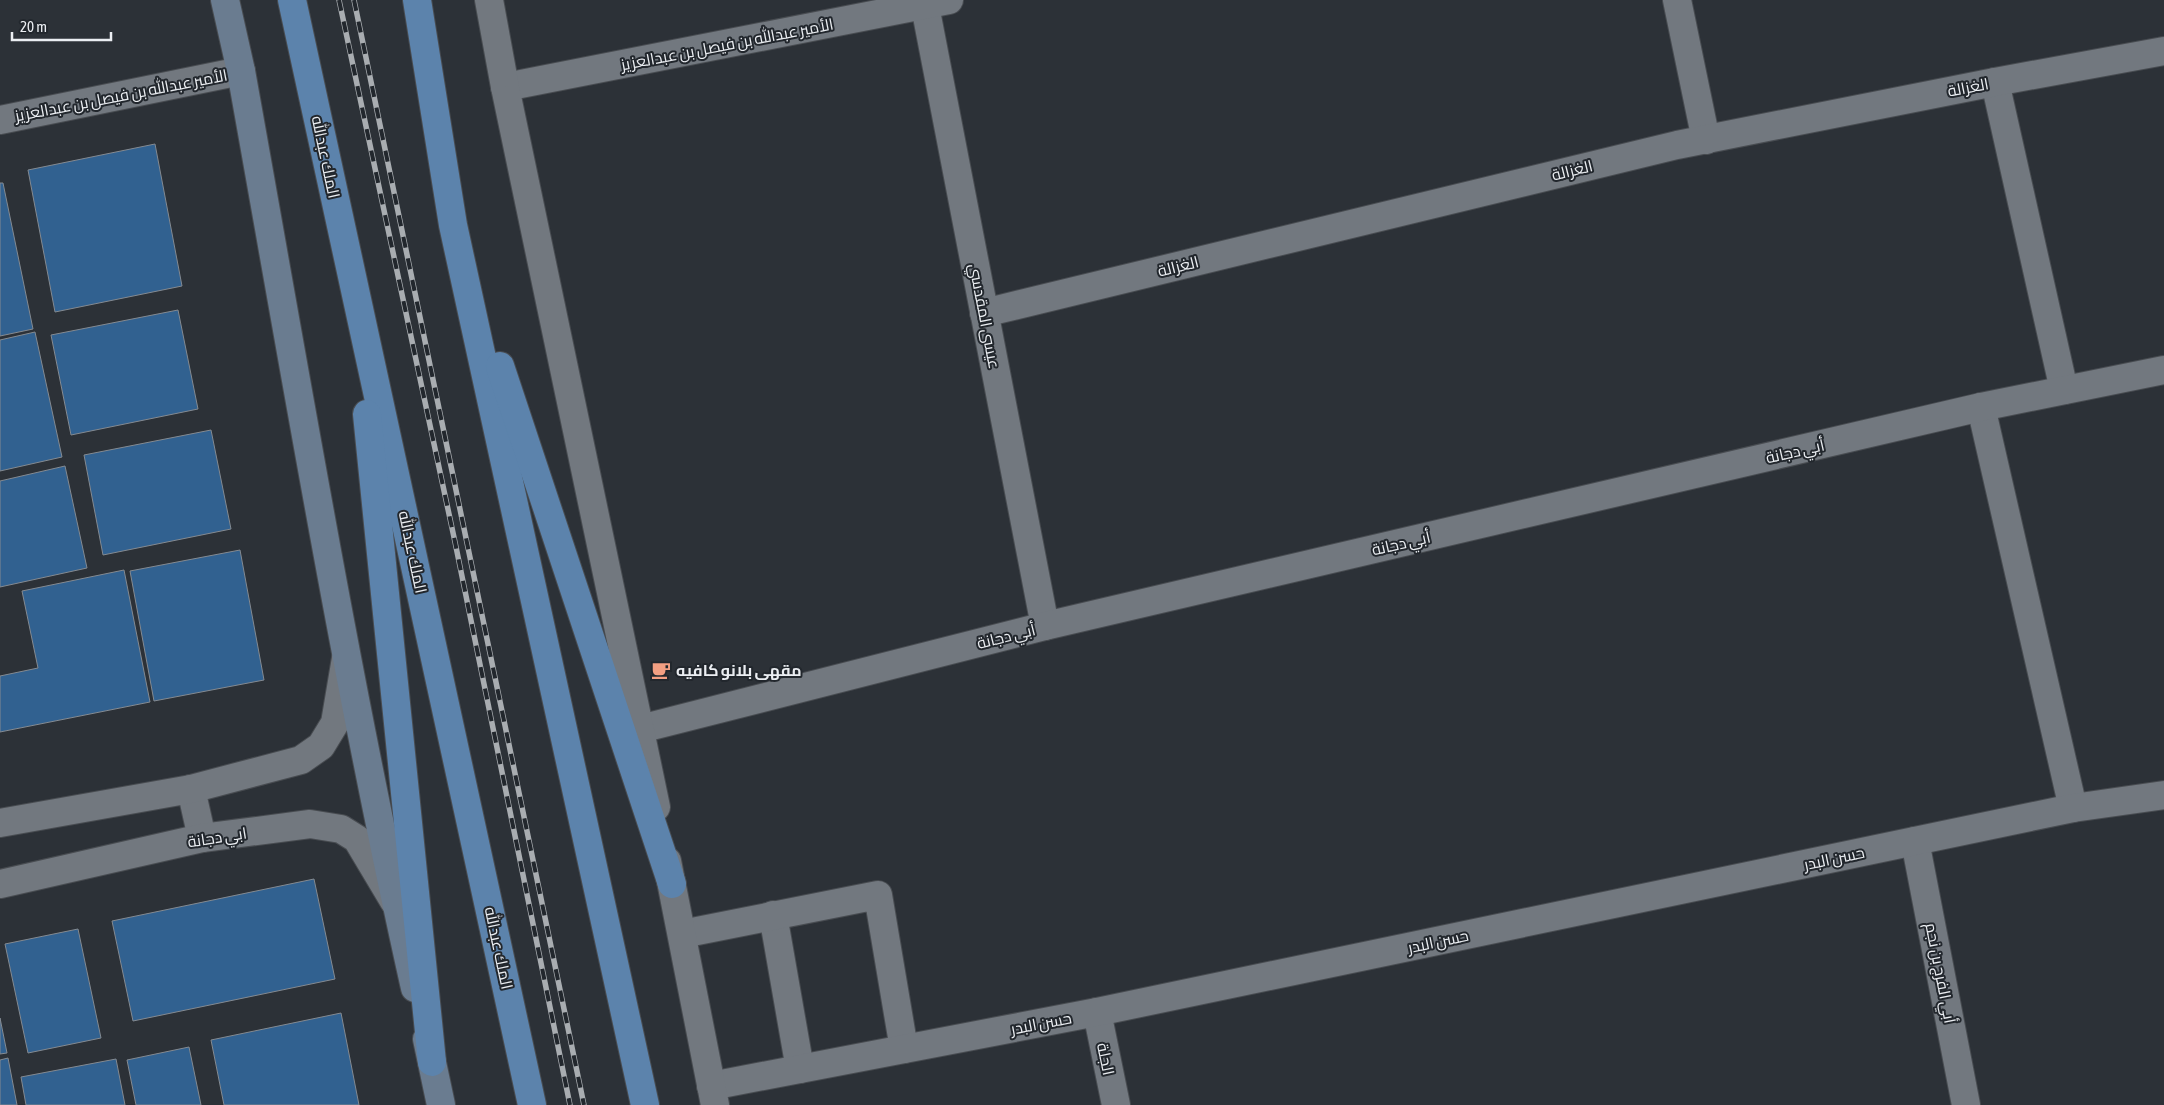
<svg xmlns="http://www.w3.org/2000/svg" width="2164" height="1105" viewBox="0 0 2164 1105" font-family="'Asap Condensed',Cairo,sans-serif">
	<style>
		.building { fill: #316190; stroke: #848a91 }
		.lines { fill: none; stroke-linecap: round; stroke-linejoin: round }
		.minor-casing { stroke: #484c51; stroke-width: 30 }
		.tertiary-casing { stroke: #484c51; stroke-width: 30 }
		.secondary-casing { stroke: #484c51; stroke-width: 30 }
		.trunk-casing { stroke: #484c51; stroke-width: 30 }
		.minor { stroke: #72787f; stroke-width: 28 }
		.tertiary { stroke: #72787f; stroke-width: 28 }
		.secondary { stroke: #6a7c90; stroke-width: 28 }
		.trunk { stroke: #5c83ac; stroke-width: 28 }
		.rail-casing { stroke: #a9adb1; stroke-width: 5.5 }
		.rail { stroke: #22272d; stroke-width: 4; stroke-dasharray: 11; stroke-linecap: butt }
		.labels { text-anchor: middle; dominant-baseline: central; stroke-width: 4; stroke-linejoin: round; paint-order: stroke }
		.street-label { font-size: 16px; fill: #ebeef2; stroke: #22272d }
		.poi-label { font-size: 16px; font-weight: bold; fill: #ebeef2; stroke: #22272d; text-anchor: start }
	</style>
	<rect width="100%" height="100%" fill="#2c3137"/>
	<!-- building -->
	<g class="building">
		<polygon points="155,144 182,286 55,312 28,170"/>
		<polygon points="0,183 3,183 33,329 0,336"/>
		<polygon points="178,310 198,409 71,435 51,335"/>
		<polygon points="35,332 62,457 0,471 0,340"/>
		<polygon points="211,430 231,529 103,555 84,455"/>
		<polygon points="65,466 87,568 0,587 0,481"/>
		<polygon points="240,550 264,680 154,701 130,571"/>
		<polygon points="124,570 150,702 0,732 0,676 38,668 22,591"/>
		<polygon points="314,879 335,979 133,1021 112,921"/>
		<polygon points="78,929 101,1038 28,1053 5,944"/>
		<polygon points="341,1013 359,1105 224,1105 211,1040"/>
		<polygon points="0,1018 7,1053 0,1054"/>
		<polygon points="189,1047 201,1105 136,1105 127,1060"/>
		<polygon points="8,1058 17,1105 0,1105 0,1060"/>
		<polygon points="116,1059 125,1105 26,1105 21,1077"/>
	</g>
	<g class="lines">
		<!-- minor casing -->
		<g class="minor-casing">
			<g id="minor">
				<polyline points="1677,0 1706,140"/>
				<polyline points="925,6 1045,626"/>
				<polyline points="1995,82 2064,390"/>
				<polyline points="505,87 949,0"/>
				<polyline points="0,120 241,71"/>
				<polyline points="984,313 1677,145 1995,82 2164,51"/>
				<polyline points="1981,407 2073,808"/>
				<polyline points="640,729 1045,626 1981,407 2164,370"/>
				<polyline points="191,789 202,838"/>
				<polyline points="0,823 191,789 301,760 321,746 335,723 346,658"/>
				<polyline points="1915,841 1966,1105"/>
				<polyline points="0,884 202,838 310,824 341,829 357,839 394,901"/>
				<polyline points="773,915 800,1069"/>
				<polyline points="682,934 878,895 904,1049"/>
				<polyline points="1097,1012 1116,1105"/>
				<polyline points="711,1086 1097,1012 2073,808 2164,795"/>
			</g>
		</g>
		<!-- tertiary casing -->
		<g class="tertiary-casing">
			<g id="tertiary">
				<polyline points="489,0 505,87 656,807"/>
				<polyline points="667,861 715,1105"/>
			</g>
		</g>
		<!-- secondary casing -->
		<g class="secondary-casing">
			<g id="secondary">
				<path d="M225 0 241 71C296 377 347 684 415 988"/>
				<polyline points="427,1039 441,1105"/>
			</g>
		</g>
		<!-- trunk casing -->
		<g class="trunk-casing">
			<g id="trunk">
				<polyline points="292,0 532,1105"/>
				<polyline points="417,0 453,225 645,1105"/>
				<polyline points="500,366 672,884"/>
				<polyline points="367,414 432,1062"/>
			</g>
		</g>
		<!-- minor -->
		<use href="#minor" class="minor"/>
		<!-- tertiary -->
		<use href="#tertiary" class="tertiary"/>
		<!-- secondary -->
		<use href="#secondary" class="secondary"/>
		<!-- trunk -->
		<use href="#trunk" class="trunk"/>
		<!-- rail casing -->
		<g class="rail-casing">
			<g id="rail">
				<polyline points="339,0 455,542 570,1105"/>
				<polyline points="354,0 584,1105"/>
			</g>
		</g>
		<!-- rail -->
		<use href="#rail" class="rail"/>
	</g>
	<!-- icons -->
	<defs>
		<g id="cafe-bare" transform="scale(1.5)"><path d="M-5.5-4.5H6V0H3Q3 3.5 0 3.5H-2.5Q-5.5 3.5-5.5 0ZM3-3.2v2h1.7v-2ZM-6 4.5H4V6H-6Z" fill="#f39f82" stroke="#22272d" stroke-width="2.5" paint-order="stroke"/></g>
	</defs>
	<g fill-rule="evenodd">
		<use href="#cafe-bare" x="661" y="670"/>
	</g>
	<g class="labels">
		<!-- street labels -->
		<g class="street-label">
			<text transform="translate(727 44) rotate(-11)">الأمير عبدالله بن فيصل بن عبدالعزيز</text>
			<text transform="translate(1968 87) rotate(-11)">الغزالة</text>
			<text transform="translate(121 95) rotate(-11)">الأمير عبدالله بن فيصل بن عبدالعزيز</text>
			<text transform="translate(326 157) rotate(78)">الملك عبدالله</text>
			<text transform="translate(1572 170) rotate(-14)">الغزالة</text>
			<text transform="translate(1178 266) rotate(-14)">الغزالة</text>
			<text transform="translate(985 316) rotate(79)">عيسى المقدسي</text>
			<text transform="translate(1795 451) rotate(-13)">أبي دجانة</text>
			<text transform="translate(1401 543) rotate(-13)">أبي دجانة</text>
			<text transform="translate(413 552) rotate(78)">الملك عبدالله</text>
			<text transform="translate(1006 636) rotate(-14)">أبي دجانة</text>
			<text transform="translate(217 837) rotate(-9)">ابي دجانة</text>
			<text transform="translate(1834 858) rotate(-12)">حسن البدر</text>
			<text transform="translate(1438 941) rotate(-12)">حسن البدر</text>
			<text transform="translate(499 948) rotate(78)">الملك عبدالله</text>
			<text transform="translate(1941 973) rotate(79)">أبي الفرج بن نجم</text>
			<text transform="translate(1041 1023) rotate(-11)">حسن البدر</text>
			<text transform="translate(1106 1059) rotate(78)">الجلة</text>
		</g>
		<!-- poi labels -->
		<g class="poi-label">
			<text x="676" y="670">مقهى بلانو كافيه</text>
		</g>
	</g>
	<!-- scale -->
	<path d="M12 32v8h99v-8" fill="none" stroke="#ebeef2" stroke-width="2.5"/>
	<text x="20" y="32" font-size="15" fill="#ebeef2" stroke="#22272d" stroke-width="4" paint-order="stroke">20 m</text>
</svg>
